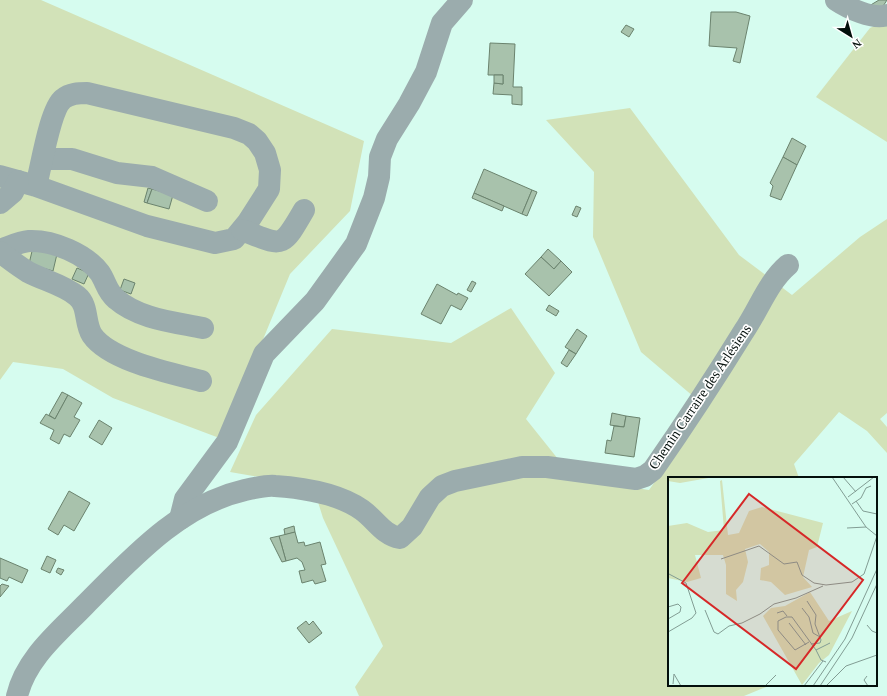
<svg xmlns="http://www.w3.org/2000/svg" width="887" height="696" viewBox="0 0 887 696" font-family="Georgia,serif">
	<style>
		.green { fill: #d2e2b8 }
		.building { fill: #a8c2ac; stroke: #6b836e }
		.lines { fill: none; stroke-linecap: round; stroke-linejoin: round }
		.minor { stroke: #9bacad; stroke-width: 22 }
		.labels { text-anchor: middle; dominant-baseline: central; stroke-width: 3.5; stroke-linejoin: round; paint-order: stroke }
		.street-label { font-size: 14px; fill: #030f0b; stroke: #fff }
		.inset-road { fill: none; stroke: #829d94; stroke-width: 1 }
		.view { fill: #d62828; fill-opacity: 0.15; stroke: #d62828; stroke-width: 2 }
		.inset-edge { fill: none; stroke: #030f0b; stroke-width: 2 }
	</style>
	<rect width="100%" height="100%" fill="#d6fcef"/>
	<!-- green -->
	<g class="green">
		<polygon points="0,0 41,0 364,141 350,211 290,274 222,439 113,398 63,369 13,362 0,380"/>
		<polygon points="887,20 887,142 816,97 870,28"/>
		<polygon points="630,108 739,255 792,295 860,237 887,219 887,413 880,419 887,427 887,453 867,431 839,412 794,464 799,478 669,478 669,685 771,685 744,696 359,696 355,687 383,646 323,518 313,486 230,472 256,415 332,329 451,343 511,308 555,373 526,419 574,479 649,490 707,408 641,352 593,237 594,172 546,120"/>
	</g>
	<!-- building -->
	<g class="building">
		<polygon points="879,0 887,0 880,11 869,6"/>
		<polygon points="711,12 736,12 750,16 740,63 733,61 737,48 709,46"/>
		<polygon points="626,25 634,29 629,37 621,32"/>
		<polygon points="490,43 515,44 513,87 522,87 522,105 512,104 512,95 493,94 494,83 503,84 503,75 488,75"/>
		<polygon points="494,75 503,75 503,84 494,83"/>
		<polygon points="792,138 806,146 797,165 783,157"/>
		<polygon points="783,157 797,165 781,200 770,196 773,186 770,183"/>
		<polygon points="484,169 532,190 522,214 474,193"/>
		<polygon points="148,188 152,189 147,203 144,202"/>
		<polygon points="152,189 173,195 169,209 147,203"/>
		<polygon points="532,190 537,192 527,216 522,214"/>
		<polygon points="474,193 504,206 502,211 472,198"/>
		<polygon points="576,206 581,208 577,217 572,215"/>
		<polygon points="33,247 57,254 53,271 29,264"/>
		<polygon points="548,249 561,261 554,269 541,257"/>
		<polygon points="541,257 554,269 561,261 572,272 549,296 525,274"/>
		<polygon points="77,268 89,273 84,284 72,279"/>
		<polygon points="124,279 135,283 131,294 120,290"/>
		<polygon points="472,281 476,283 471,292 467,290"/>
		<polygon points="437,284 457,295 458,293 468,298 461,310 451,305 441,324 421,314"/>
		<polygon points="549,305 559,311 556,316 546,310"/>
		<polygon points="577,329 587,336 576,354 565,347"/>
		<polygon points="569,350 576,354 567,367 561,363"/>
		<polygon points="62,392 68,395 55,419 49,415"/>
		<polygon points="68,395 82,403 74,417 80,420 70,437 64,434 59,444 50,439 54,430 40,423 46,414 55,419"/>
		<polygon points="612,413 626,416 624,427 610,425"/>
		<polygon points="626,416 640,418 634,457 605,453 607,440 611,441 614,426 624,427"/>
		<polygon points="99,420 112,428 102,445 89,437"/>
		<polygon points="69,491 90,503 74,531 64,525 58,535 48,529"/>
		<polygon points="294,526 295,532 285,535 284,529"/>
		<polygon points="295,532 298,543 304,542 305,546 320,542 326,564 321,565 326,581 315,584 313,580 302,583 299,571 305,570 302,562 297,558 286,561 279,536"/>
		<polygon points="279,536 286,561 282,562 270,538"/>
		<polygon points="47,556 56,560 50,573 41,569"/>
		<polygon points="0,558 28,570 22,583 9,577 7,581 0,578"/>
		<polygon points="58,568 64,570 61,575 56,572"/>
		<polygon points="2,584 9,586 0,597 0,586"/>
		<polygon points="306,621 309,625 313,621 322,633 309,643 297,628"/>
	</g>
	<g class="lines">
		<!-- minor -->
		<g class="minor">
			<path d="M836 0C848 8 873 20 887 15"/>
			<polyline points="43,159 72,159 117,173 152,177 207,201"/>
			<path d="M0 176 36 186 147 226 215 243 234 239 248 222 269 189 270 170 265 153 257 141 249 134 234 128 87 93C79 93 70 93 63 99 50 109 41 168 36 186"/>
			<polyline points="0,203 13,192 18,181"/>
			<path d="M242 230C283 246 281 250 304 210"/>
			<path d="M0 250C9 247 19 242 29 241 53 240 86 254 100 273 106 282 107 292 116 299 139 319 174 322 203 328"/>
			<path d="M0 252C9 259 18 266 28 272 43 280 64 285 77 296 89 306 84 322 92 335 110 361 171 373 201 381"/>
			<polyline points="180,519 185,499 227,442 264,354 315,301 356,244 374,198 379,177 380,157 387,139 409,104 426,72 442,23 462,0"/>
			<path d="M17 696C26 658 59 632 85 605 131 559 179 505 245 490 255 488 266 485 275 486 304 488 338 493 362 510 376 520 383 535 400 538L412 527 430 497 442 486 455 481 522 467H547L636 479 645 476 653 470C685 424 715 378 744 331 759 309 768 282 788 265"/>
		</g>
	</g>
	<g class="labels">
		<!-- street labels -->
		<g class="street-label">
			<text transform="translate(700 397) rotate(-56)">Chemin Carraire des Arlésiens</text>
		</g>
	</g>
	<!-- overview -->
	<g transform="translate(668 477)">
		<rect width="209" height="209" fill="#d6fcef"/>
		<path d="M0 0H46L12 6 0 4ZM54 3 60 58 71 56 81 34 94 30 155 46 149 70 141 73 135 100 144 110 117 118 103 105 92 103 93 91 101 88V75L92 67 77 72 80 85 75 105 68 113 69 124 58 117V88L55 78H27L33 101 19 105 0 101V49L19 46 40 55 56 53 52 4ZM142 115 161 144 184 134 161 178 151 186 134 208 95 139 103 131 117 129Z" fill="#d2e2b8"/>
		<path class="inset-road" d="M164 0 198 50 209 59M175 0 188 15M180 20 206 0M188 24 195 34 209 37M184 27 193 21 198 11 203 9M179 51 198 50M53 82 91 69 116 87 129 85 134 98 146 106 158 108 184 105 196 97 209 59M139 124 148 138 147 147 153 163 152 166 143 167M0 130 10 127 13 130 12 135 0 142M134 131 141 140 145 156 152 160M37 133 46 155 50 157 61 149 74 146 92 137 106 127 128 121 155 109M109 136 115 134 119 139M121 146 138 168M199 148 204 154 209 156M0 155 24 141 28 136 18 106 1 97M141 165 127 173 110 153V144L118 140H124L148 173 153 183 158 185M148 173 162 166M199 199 196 203 200 209M5 207 6 197 13 209M97 209 108 198M136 209 155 184M145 209 177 162 209 92M152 209 184 161 209 107M158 209 178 189 209 178"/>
		<path class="view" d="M81 17 195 103 128 192 14 106Z"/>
		<rect width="209" height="209" class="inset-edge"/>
	</g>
	<!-- north arrow -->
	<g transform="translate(851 36) rotate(143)" stroke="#ffffff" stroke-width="3" paint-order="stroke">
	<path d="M0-3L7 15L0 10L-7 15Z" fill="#030f0b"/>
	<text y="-6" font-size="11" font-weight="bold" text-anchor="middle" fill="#030f0b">N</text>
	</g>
</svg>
